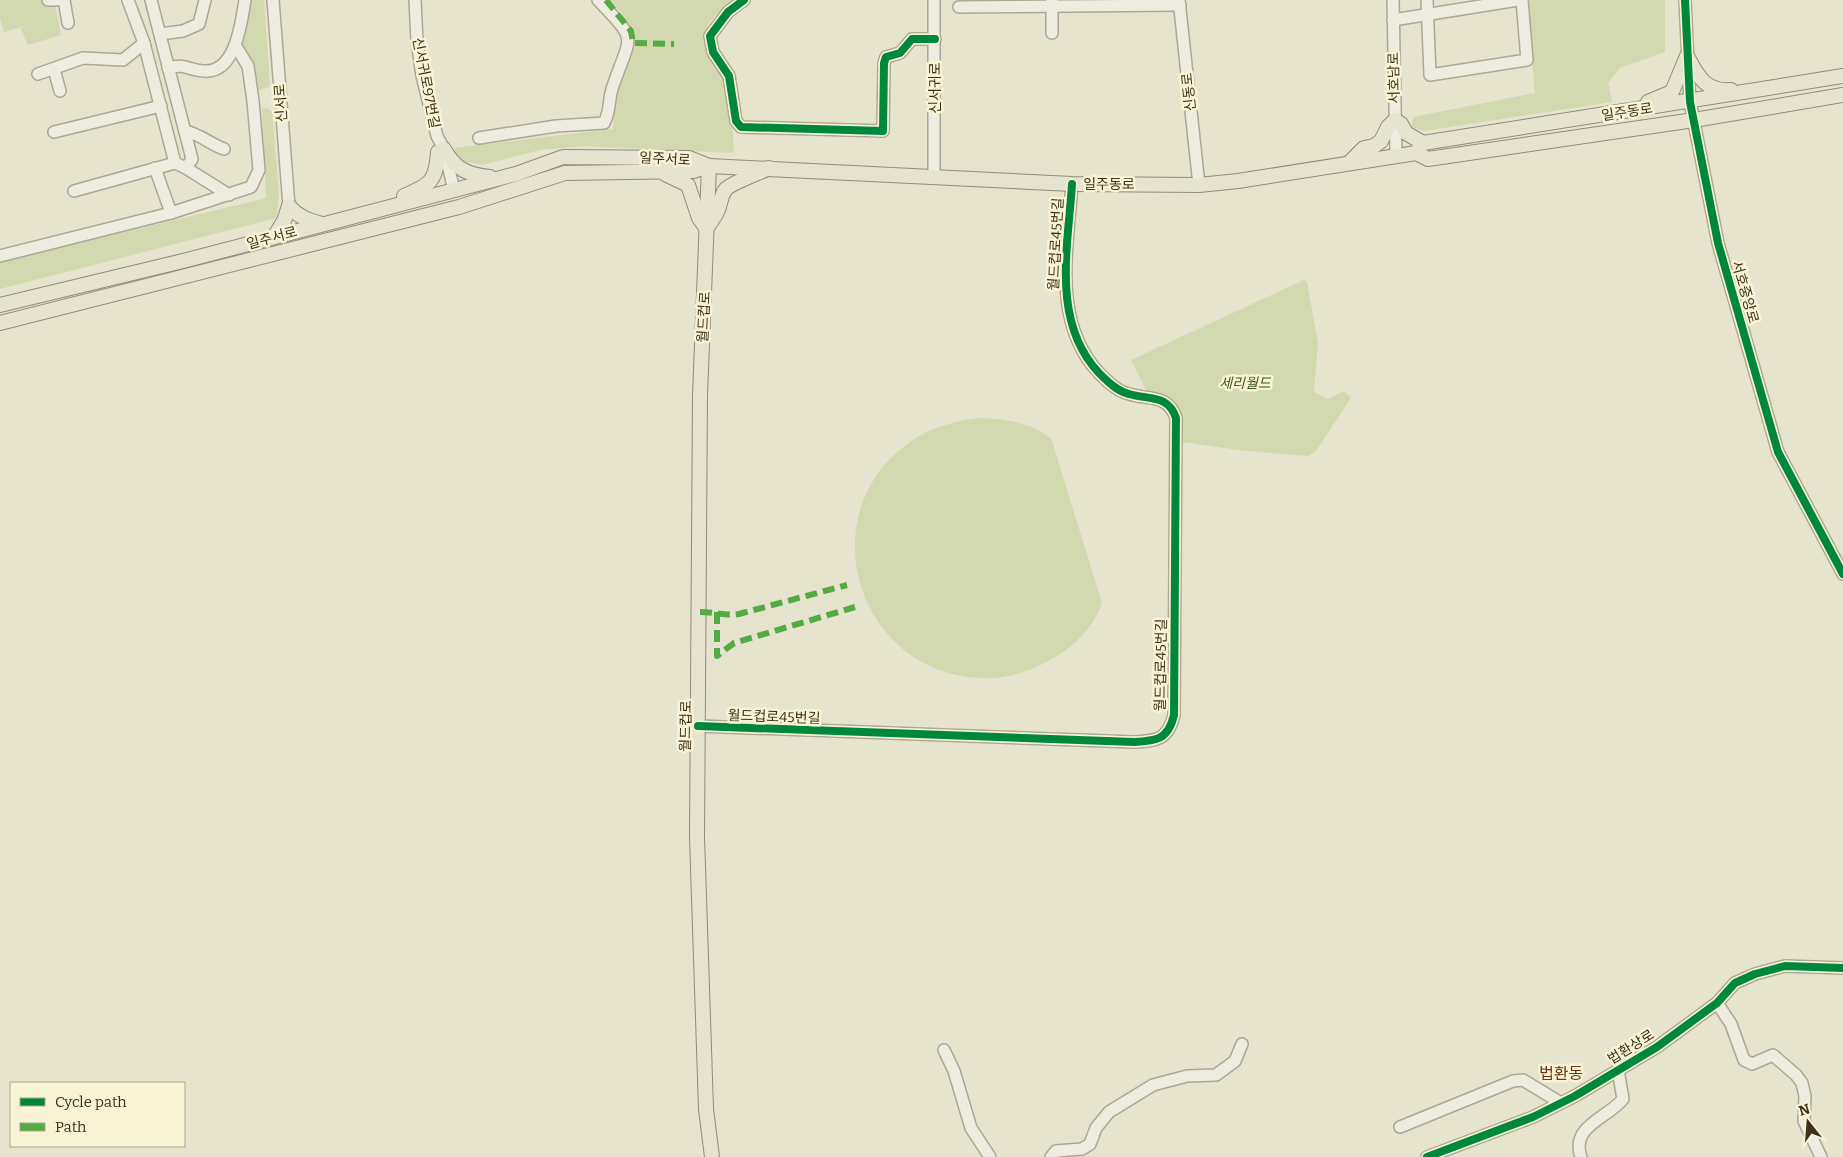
<svg xmlns="http://www.w3.org/2000/svg" width="1843" height="1157" viewBox="0 0 1843 1157" font-family="Bitter,'Noto Sans KR',serif">
	<style>
		.green { fill: #d2d9af }
		.lines { fill: none; stroke-linecap: round; stroke-linejoin: round }
		.minor-casing { stroke: #aca796; stroke-width: 14 }
		.major-casing { stroke: #918c7e; stroke-width: 16 }
		.minor { stroke: #eeece0; stroke-width: 11 }
		.major { stroke: #e6e3d1; stroke-width: 14 }
		.quiet { stroke: #55ab43; stroke-width: 6; stroke-dasharray: 12 6; stroke-linecap: butt }
		.cycleway-casing { stroke: #f8f3d3; stroke-width: 11 }
		.cycleway { stroke: #00873e; stroke-width: 8 }
		.labels { text-anchor: middle; dominant-baseline: central; stroke-width: 5; stroke-linejoin: round; paint-order: stroke }
		.street-label { font-size: 14px; fill: #3c311d; stroke: #f8f3d3 }
		.park-label { font-size: 14px; font-style: italic; fill: #435a23; stroke: #f8f3d3 }
		.quarter-label { font-size: 16px; fill: #6b371a; stroke: #f8f3d3 }
	</style>
	<rect width="100%" height="100%" fill="#e6e3ce"/>
	<!-- green -->
	<g class="green">
		<polygon points="0,0 54,0 61,35 28,45 21,29 25,26 4,32 0,18"/>
		<polygon points="252,0 264,0 270,87 258,90 254,87 248,54 242,46"/>
		<path d="M610 0H735C720 10 699 25 706 46 710 57 721 65 726 76 732 91 733 135 734 153L584 146 540 150 482 165 458 160 454 148 613 129C614 117 613 105 615 94 616 86 623 80 625 73 638 39 634 25 610 0Z"/>
		<polygon points="1529,0 1665,0 1665,52 1620,68 1608,83 1612,102 1424,131 1412,127 1413,117 1535,93 1528,17"/>
		<polygon points="268,108 272,112 279,194 276,218 0,289 0,262 266,198 262,109"/>
		<polygon points="1304,280 1307,282 1318,343 1314,392 1327,399 1344,391 1351,398 1316,451 1308,456 1247,451 1181,442 1166,397 1146,390 1131,360"/>
		<path d="M980 418C1006 419 1029 422 1051 438L1102 603C1090 637 1059 659 1026 671 1003 680 976 680 952 674 849 647 819 509 906 445 928 428 953 421 980 418Z"/>
	</g>
	<g class="lines">
		<!-- minor casing -->
		<g class="minor-casing">
			<g id="minor">
				<polyline points="48,0 56,0"/>
				<polyline points="64,0 68,23"/>
				<polyline points="128,0 144,43 175,163 186,168 192,159 151,0"/>
				<polyline points="273,0 289,206"/>
				<polyline points="415,0 417,41 422,76 437,136 444,149 454,190"/>
				<polyline points="744,0 728,12 710,36 713,52 729,76 736,121 741,127 883,131 884,63 886,57 900,53 912,39 935,39"/>
				<polyline points="1052,0 1052,33"/>
				<polyline points="1179,0 1199,185"/>
				<polyline points="1393,0 1396,156"/>
				<polyline points="1427,0 1430,75 1527,60 1522,0"/>
				<polyline points="1685,0 1690,102 1718,243 1778,452 1843,574"/>
				<polyline points="959,7 1180,5"/>
				<polyline points="1393,20 1518,0"/>
				<polyline points="160,34 183,31 199,24 205,0"/>
				<path d="M168 68C185 63 188 70 203 71 236 74 241 23 245 0"/>
				<polyline points="54,69 60,91"/>
				<polyline points="38,74 83,58 123,60 144,43"/>
				<path d="M185 131C202 135 208 143 224 149"/>
				<polyline points="54,132 161,106"/>
				<path d="M479 138 556 126 604 123C611 111 608 98 613 86 631 33 639 43 598 0"/>
				<polyline points="155,168 171,213"/>
				<polyline points="186,168 229,195"/>
				<polyline points="934,176 934,0"/>
				<polyline points="74,191 175,163"/>
				<polyline points="0,256 171,213 251,187 259,170 253,101 248,66 235,45"/>
				<path d="M698 726 1134 742C1156 741 1168 740 1174 715L1176 418C1168 394 1149 400 1129 394 1117 391 1108 382 1099 373 1051 322 1068 247 1072 184"/>
				<polyline points="1717,1003 1731,1024 1744,1060 1752,1064 1773,1055 1796,1075 1802,1083 1805,1096 1804,1121 1821,1157"/>
				<polyline points="944,1050 954,1071 971,1128 990,1157"/>
				<polyline points="1400,1127 1513,1081 1523,1080 1561,1103"/>
				<polyline points="1051,1157 1056,1151 1082,1149 1090,1144 1096,1128 1109,1112 1153,1085 1187,1076 1216,1075 1235,1061 1242,1044"/>
				<polyline points="1427,1157 1533,1117 1575,1096 1657,1047 1717,1003 1735,983 1755,974 1785,966 1843,968"/>
				<path d="M1581 1157C1570 1126 1608 1118 1623 1099L1618 1070"/>
			</g>
		</g>
		<!-- major casing -->
		<g class="major-casing">
			<g id="major">
				<path d="M1648 102 1672 92 1687 56C1698 76 1705 92 1731 90"/>
				<path d="M444 149C455 169 468 175 490 177"/>
				<polyline points="1416,153 1423,143 1843,76"/>
				<polyline points="1349,163 1364,148 1374,146 1381,141 1388,127 1395,120 1401,124 1406,133 1423,143"/>
				<polyline points="709,166 700,395 697,837 706,1109 712,1157"/>
				<polyline points="665,174 688,185 699,218 706,228"/>
				<path d="M404 196C430 185 436 182 438 152"/>
				<path d="M289 206C298 217 308 220 322 224"/>
				<path d="M706 229C710 223 714 218 717 212 721 204 720 196 726 189 731 183 759 173 769 168"/>
				<polyline points="274,237 284,221 289,206"/>
				<polyline points="0,305 183,261 516,174 563,157 689,158 709,166"/>
				<polyline points="0,323 459,207 565,173 693,171 709,166 1072,184 1199,185 1238,181 1416,153 1428,159 1694,120 1843,95"/>
			</g>
		</g>
		<!-- minor -->
		<use href="#minor" class="minor"/>
		<!-- major -->
		<use href="#major" class="major"/>
		<!-- quiet -->
		<g class="quiet">
			<polyline points="606,0 631,31 633,43 674,44"/>
			<path d="M700 612C714 612 725 616 739 614L847 585"/>
			<polyline points="717,612 717,656 734,643 855,607"/>
		</g>
		<!-- cycleway casing -->
		<g class="cycleway-casing">
			<g id="cycleway">
				<polyline points="744,0 728,12 710,36 713,52 729,76 736,121 741,127 883,131 884,63 886,57 900,53 912,39 935,39"/>
				<polyline points="1685,0 1690,102 1718,243 1778,452 1843,574"/>
				<path d="M698 726 1134 742C1156 741 1168 740 1174 715L1176 418C1168 394 1149 400 1129 394 1117 391 1108 382 1099 373 1051 322 1068 247 1072 184"/>
				<polyline points="1427,1157 1533,1117 1575,1096 1657,1047 1717,1003 1735,983 1755,974 1785,966 1843,968"/>
			</g>
		</g>
		<!-- cycleway -->
		<use href="#cycleway" class="cycleway"/>
	</g>
	<g class="labels">
		<!-- street labels -->
		<g class="street-label">
			<text transform="translate(1394 78) rotate(-91)">서호남로</text>
			<text transform="translate(426 83) rotate(79)">신서귀로97번길</text>
			<text transform="translate(935 88) rotate(-90)">신서귀로</text>
			<text transform="translate(1189 92) rotate(-96)">신동로</text>
			<text transform="translate(281 103) rotate(-94)">신서로</text>
			<text transform="translate(1627 112) rotate(-9)">일주동로</text>
			<text transform="translate(665 159) rotate(3)">일주서로</text>
			<text x="1109" y="184">일주동로</text>
			<text transform="translate(272 238) rotate(-15)">일주서로</text>
			<text transform="translate(1056 244) rotate(-87)">월드컵로45번길</text>
			<text transform="translate(1745 292) rotate(74)">서호중앙로</text>
			<text transform="translate(704 317) rotate(-87)">월드컵로</text>
			<text transform="translate(1161 665) rotate(-89)">월드컵로45번길</text>
			<text transform="translate(774 717) rotate(2)">월드컵로45번길</text>
			<text transform="translate(686 726) rotate(-89)">월드컵로</text>
			<text transform="translate(1631 1047) rotate(-32)">법환상로</text>
		</g>
		<!-- park labels -->
		<g class="park-label">
			<text x="1245" y="383">세리월드</text>
		</g>
		<!-- quarter labels -->
		<g class="quarter-label">
			<text x="1561" y="1073">법환동</text>
		</g>
	</g>
	<!-- legend -->
	<rect x="10" y="1082" width="175" height="65" fill="#f8f3d3" stroke="#ada58a"/>
	<rect x="20" y="1098" width="25" height="8" fill="#00873e" stroke="#ada58a"/>
	<text x="55" y="1107" font-size="15" fill="#3c311d">Cycle path</text>
	<rect x="20" y="1123" width="25" height="8" fill="#55ab43" stroke="#ada58a"/>
	<text x="55" y="1132" font-size="15" fill="#3c311d">Path</text>
	<!-- north arrow -->
	<g transform="translate(1808 1122) rotate(343)" stroke="#f8f3d3" stroke-width="4" paint-order="stroke">
	<path d="M0-4L9 19L0 12L-9 19Z" fill="#3c311d"/>
	<text y="-8" font-size="14" font-weight="bold" text-anchor="middle" fill="#3c311d">N</text>
	</g>
</svg>
